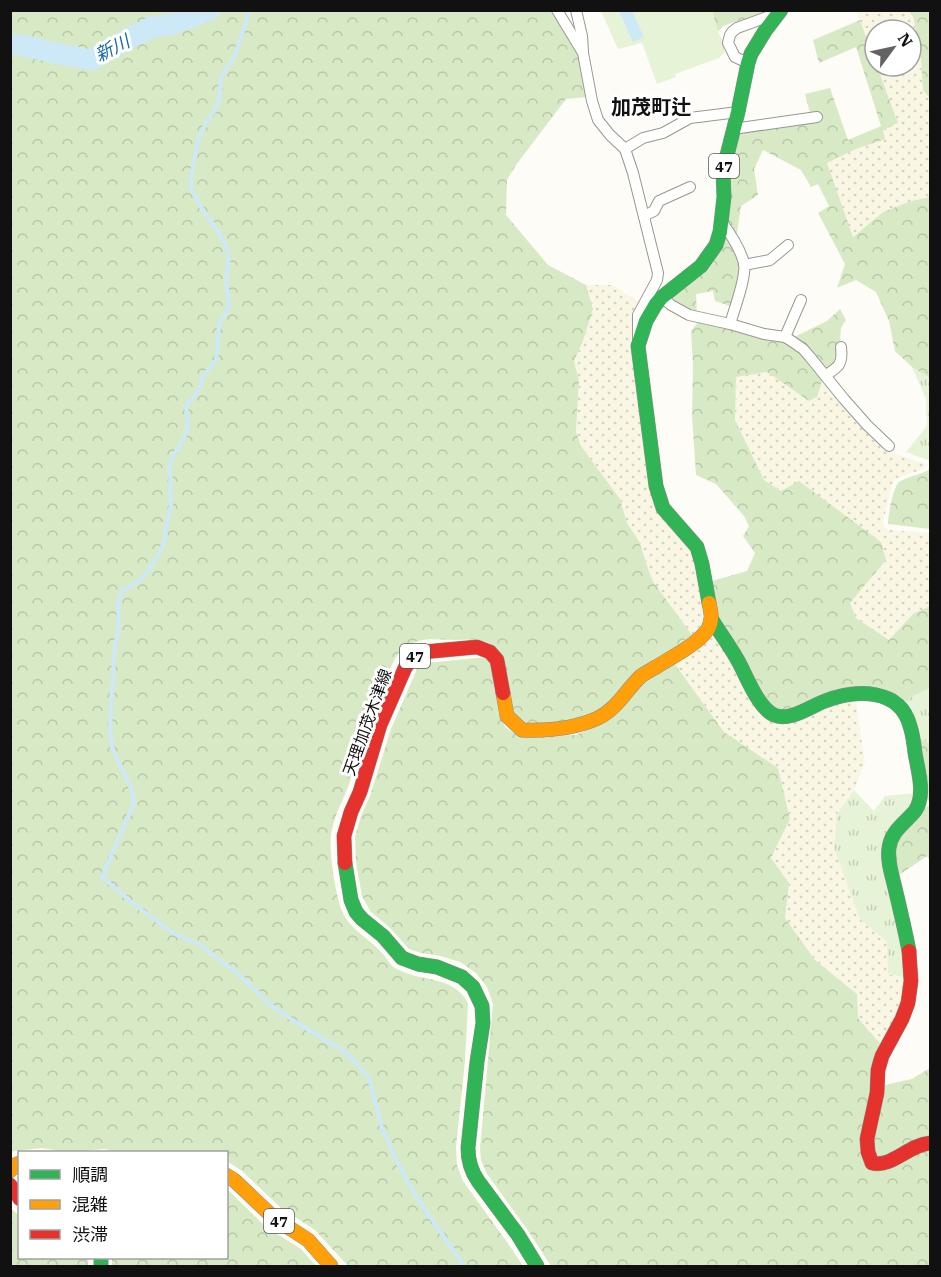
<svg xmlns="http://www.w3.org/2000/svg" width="941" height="1277" viewBox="0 0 941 1277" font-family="'IBM Plex Serif','Noto Sans JP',serif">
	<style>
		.farmland { fill: url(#farmland-dots) }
		.grass { fill: url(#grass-tufts) }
		.forest { fill: url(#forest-crowns) }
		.park { fill: #e7f3d7 }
		.water { fill: #cde8f7 }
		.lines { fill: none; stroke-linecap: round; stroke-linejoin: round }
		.stream { stroke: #cde8f7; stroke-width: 4 }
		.river { stroke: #cde8f7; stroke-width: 21 }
		.street-casing { stroke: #979795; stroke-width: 12 }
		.fast-casing { stroke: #8e8d8b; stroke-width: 15 }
		.slow-casing { stroke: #8e8d8b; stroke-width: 15 }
		.jam-casing { stroke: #8e8d8b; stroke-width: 15 }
		.street { stroke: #fffffe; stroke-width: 10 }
		.fast { stroke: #30b455; stroke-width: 14 }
		.slow { stroke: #ff9f0a; stroke-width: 14 }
		.jam { stroke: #e5322d; stroke-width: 14 }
		.labels { text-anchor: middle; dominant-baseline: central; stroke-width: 6; stroke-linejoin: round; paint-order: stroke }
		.shield { fill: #fff; stroke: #585858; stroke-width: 1.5 }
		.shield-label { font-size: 15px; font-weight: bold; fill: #111 }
		.street-label { font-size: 16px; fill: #111; stroke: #fff }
		.water-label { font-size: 18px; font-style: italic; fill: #1768a6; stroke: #fff }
		.quarter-label { font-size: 20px; font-weight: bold; fill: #111; stroke: #fff }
	</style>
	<defs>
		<pattern id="farmland-dots" width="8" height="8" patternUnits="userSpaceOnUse" patternTransform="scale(1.5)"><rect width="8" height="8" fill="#f9f7e4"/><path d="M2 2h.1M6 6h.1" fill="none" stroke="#d4d3c3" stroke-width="1.8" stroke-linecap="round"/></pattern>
		<pattern id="grass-tufts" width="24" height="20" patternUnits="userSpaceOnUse" patternTransform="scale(1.5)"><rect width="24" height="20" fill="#e7f3d7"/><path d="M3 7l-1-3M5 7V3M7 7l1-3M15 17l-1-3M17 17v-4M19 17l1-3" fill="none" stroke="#c5cfb8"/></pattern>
		<pattern id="forest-crowns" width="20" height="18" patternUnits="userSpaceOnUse" patternTransform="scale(1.5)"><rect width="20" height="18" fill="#d8eac5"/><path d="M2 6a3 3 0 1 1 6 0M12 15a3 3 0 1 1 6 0" fill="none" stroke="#b8c8a8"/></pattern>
	</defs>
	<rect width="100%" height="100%" fill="#fdfcf7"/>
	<!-- farmland -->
	<g class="farmland">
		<polygon points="856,11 909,11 913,17 920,46 923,90 930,99 930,197 911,201 883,212 852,237 827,163 856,149 885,139 883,130 898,123 877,66 911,66 911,30 875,30 875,62"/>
		<polygon points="586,285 613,285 639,302 633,314 631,346 649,487 680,538 690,551 695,566 704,619 701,626 692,635 652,580 639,541 627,524 620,499 581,446 576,432 579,380 574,361 583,341 593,309"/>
		<polygon points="767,371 809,401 823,377 888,449 893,453 928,465 921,470 900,477 895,479 892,484 883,522 884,527 889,530 930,533 930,606 913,614 889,640 856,618 850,603 886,560 764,480 735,420 736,377"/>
		<polygon points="713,637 719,638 830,703 855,698 865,762 854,790 837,814 860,919 887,942 888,974 907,978 906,994 883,1047 858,1018 857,994 815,960 785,918 789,883 771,859 790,819 778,768 724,732 674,663"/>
	</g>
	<!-- grass -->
	<g class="grass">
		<polygon points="912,367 930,378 930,461 906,452 927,426 926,399"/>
		<polygon points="930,688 930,744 917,736 901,702"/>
		<polygon points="854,790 874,811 885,796 917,793 916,803 894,827 907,978 888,974 887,942 860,919 834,848 837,814"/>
	</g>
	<!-- forest -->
	<g class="forest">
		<path d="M11 11H552L579 55 587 97 566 99 516 165 507 180 506 215 548 265 586 285 593 309 583 341 574 361 579 380 576 432 581 446 620 499 627 523 639 541 652 580 692 635 667 652 637 670 610 701 597 711 574 720 543 724 525 723 518 718 514 713 504 658C492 638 476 639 456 640 434 640 418 635 400 652 392 660 389 674 385 684 380 697 373 709 368 722 360 743 356 766 348 787 342 802 334 817 331 834 329 852 334 883 339 902 345 928 366 935 382 953 387 958 390 966 397 969 422 983 452 974 468 1003L465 1061 456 1147 457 1165 463 1181 507 1242 523 1266H348L315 1230 281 1208 242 1171 227 1161 226 1152H117L105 1149 67 1152 42 1148 14 1151 11 1153Z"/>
		<polygon points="712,11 767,11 723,26 718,32"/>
		<polygon points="909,11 930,11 930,99 923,90 920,46 913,17"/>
		<polygon points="860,20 875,62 875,66 877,66 898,123 883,130 885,139 856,149 827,163 853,237 883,212 911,201 930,197 930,378 912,367 895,351 889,321 876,292 856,280 837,288 845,264 818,213 829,206 818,184 811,187 801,170 763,150 754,169 758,195 741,206 736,240 727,225 729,171 736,135 765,129 812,121 805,94 830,88 848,140 881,126 856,47 819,63 813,40"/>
		<polygon points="726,235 742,265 733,307 715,301 713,291 696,294 697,315 673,303 674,296 713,262"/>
		<polygon points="840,309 846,320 841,328 839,351 836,362 825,371 792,338 827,321"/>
		<polygon points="699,321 784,340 802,351 823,377 817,397 809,401 767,372 736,377 735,420 764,480 781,491 799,481 881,542 886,560 850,603 856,618 889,640 913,614 930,606 930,688 901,702 887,693 788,713 772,710 719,622 712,581 747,571 755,553 743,536 749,526 744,516 716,484 696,475 692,415 693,365 691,331"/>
		<path d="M930 469V529L888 524C888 516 893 487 899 482 908 476 921 475 930 469Z"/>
		<polygon points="487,657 490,659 499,716 506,728 519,736 576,735 603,722 639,686 674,663 724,732 778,768 790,819 771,858 789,883 785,918 815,960 857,994 858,1018 883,1047 869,1165 917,1149 930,1147 930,1266 551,1266 527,1229 487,1174 481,1160 480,1149 493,1004 487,987 476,973 460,962 440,956 421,953 409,949 390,928 370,911 362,896 356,862 355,837 361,816 370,796 391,729 417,669 426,663"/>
		<polygon points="917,736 930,744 930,800 923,802"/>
		<polygon points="930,806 930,861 927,856 896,877 895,839 921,807"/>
		<polygon points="930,1068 930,1140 876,1162 872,1154 880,1086 912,1079"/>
		<polygon points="227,1189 266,1227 301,1249 316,1266 112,1266 112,1258 226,1258"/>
		<polygon points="11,1208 19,1216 20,1258 88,1258 88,1266 11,1266"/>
	</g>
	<!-- park -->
	<polygon class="park" points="601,11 712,11 718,32 725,45 724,53 719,58 675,74 676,77 657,84 642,43 618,49"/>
	<!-- water -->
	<polygon class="water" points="619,11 632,11 644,37 633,42"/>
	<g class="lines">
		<!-- stream -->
		<polyline class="stream" points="250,10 235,55 221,77 219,100 215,110 207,121 199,137 191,176 191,189 201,207 217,230 226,246 229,256 226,281 229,302 226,313 219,324 216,361 204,375 198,391 186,406 188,427 183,440 172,458 170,467 171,505 165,530 166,537 160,552 149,570 140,580 122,591 118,605 119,629 115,645 110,724 112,747 132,791 134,803 102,877 135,905 173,933 199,944 237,973 274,1008 326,1041 340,1048 352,1058 369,1078 382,1128 396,1160 416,1196 464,1266"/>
		<!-- river -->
		<polyline class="river" points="10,44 21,45 50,52 91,60 127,39 152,27 173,24 210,10"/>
		<!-- street casing -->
		<g class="street-casing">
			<g id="street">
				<polyline points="557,10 583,53 592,101 598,120 610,135 625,149 643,138 663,133 690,118 738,112"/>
				<polyline points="576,10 582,36 583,51"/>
				<polyline points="748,63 735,57 728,43 730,35 732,32 737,28 767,17 777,11"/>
				<polyline points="733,129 817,117"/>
				<polyline points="625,149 633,173 658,273 657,280 638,315 638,337"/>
				<polyline points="644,216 654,211 659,201 690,187"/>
				<path d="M721 221C730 233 740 248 744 263 747 276 734 310 730 324"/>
				<polyline points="744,265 770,260 788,245"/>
				<polyline points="662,297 671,305 689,315 730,324 764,334 785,337 790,340 803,349 810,357 844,399 867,425 889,446"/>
				<polyline points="785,337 801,300"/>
				<path d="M826 375C839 367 843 364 841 347"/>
			</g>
		</g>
		<!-- fast casing -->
		<g class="fast-casing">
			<g id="fast">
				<polyline points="709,603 702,564 697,547 663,508 656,486 638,346 646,321 656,304 662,297 701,266 716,245 720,232 724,197 723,171 738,112 748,63 751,54 765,31 781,10"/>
				<path d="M712 620C720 633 729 645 737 659 746 674 757 707 774 715 790 722 811 706 825 701 856 689 900 688 910 726 913 735 914 744 915 753 918 771 926 795 915 811 905 823 891 831 889 848 887 861 892 875 895 888 900 909 905 930 909 951"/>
				<path d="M345 863 351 900 356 912 362 919 383 936 402 958 418 964 437 967 462 977 473 987 482 1006 483 1023 477 1062 468 1148C468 1160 471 1171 478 1181L518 1235 537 1266"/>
				<polyline points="101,1258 101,1266"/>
			</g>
		</g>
		<!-- slow casing -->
		<g class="slow-casing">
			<g id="slow">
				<path d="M503 693 507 716 522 730C548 731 574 729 598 718 617 709 626 690 641 676 645 673 651 670 656 667 672 657 698 644 708 629 713 620 711 612 709 603"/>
				<polyline points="10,1171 15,1165 20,1163"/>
				<polyline points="226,1175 234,1180 274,1218 308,1240 331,1266"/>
			</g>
		</g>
		<!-- jam casing -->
		<g class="jam-casing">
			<g id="jam">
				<polyline points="345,863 344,836 351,812 360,792 380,725 405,668 412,658 423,652 477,647 490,652 497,660 503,693"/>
				<path d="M909 951 911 981 908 1003 902 1019 882 1056 878 1070 877 1093 867 1139 868 1152 872 1163C892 1168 908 1145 930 1143"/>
				<polyline points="10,1185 20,1199"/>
			</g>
		</g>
		<!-- street -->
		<use href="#street" class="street"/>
		<!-- fast -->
		<use href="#fast" class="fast"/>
		<!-- slow -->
		<use href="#slow" class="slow"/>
		<!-- jam -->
		<use href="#jam" class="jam"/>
	</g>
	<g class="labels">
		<!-- shield labels -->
		<g class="shield">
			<rect x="709" y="154" width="30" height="24" rx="4.5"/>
			<rect x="400" y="644" width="30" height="24" rx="4.5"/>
			<rect x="264" y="1209" width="30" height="24" rx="4.5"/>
		</g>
		<g class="shield-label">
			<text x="724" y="166">47</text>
			<text x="415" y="656">47</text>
			<text x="279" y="1221">47</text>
		</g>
		<!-- street labels -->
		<g class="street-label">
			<text transform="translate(367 722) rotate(-70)">天理加茂木津線</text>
		</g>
		<!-- water labels -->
		<g class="water-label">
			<text transform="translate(112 48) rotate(-27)">新川</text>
		</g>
		<!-- quarter labels -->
		<g class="quarter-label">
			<text x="651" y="106">加茂町辻</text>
		</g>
	</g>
	<!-- border -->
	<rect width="941" height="1277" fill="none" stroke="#111111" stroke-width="24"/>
	<!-- legend -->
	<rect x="18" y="1151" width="210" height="108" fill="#ffffff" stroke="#a0a0a0" stroke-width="1.5"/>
	<rect x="30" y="1170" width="30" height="9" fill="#30b455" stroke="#a0a0a0" stroke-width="1.5"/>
	<text x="72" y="1181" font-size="18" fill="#111111">順調</text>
	<rect x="30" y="1200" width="30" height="9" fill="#ff9f0a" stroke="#a0a0a0" stroke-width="1.5"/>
	<text x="72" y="1211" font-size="18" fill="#111111">混雑</text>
	<rect x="30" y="1230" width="30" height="9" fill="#e5322d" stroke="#a0a0a0" stroke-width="1.5"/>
	<text x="72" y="1241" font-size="18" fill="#111111">渋滞</text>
	<!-- north arrow -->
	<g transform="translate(893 48) rotate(57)"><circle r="28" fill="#ffffff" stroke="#a0a0a0" stroke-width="1.5"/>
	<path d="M0-4.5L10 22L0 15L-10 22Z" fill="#646362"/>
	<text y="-9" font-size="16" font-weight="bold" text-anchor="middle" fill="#111111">N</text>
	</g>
</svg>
